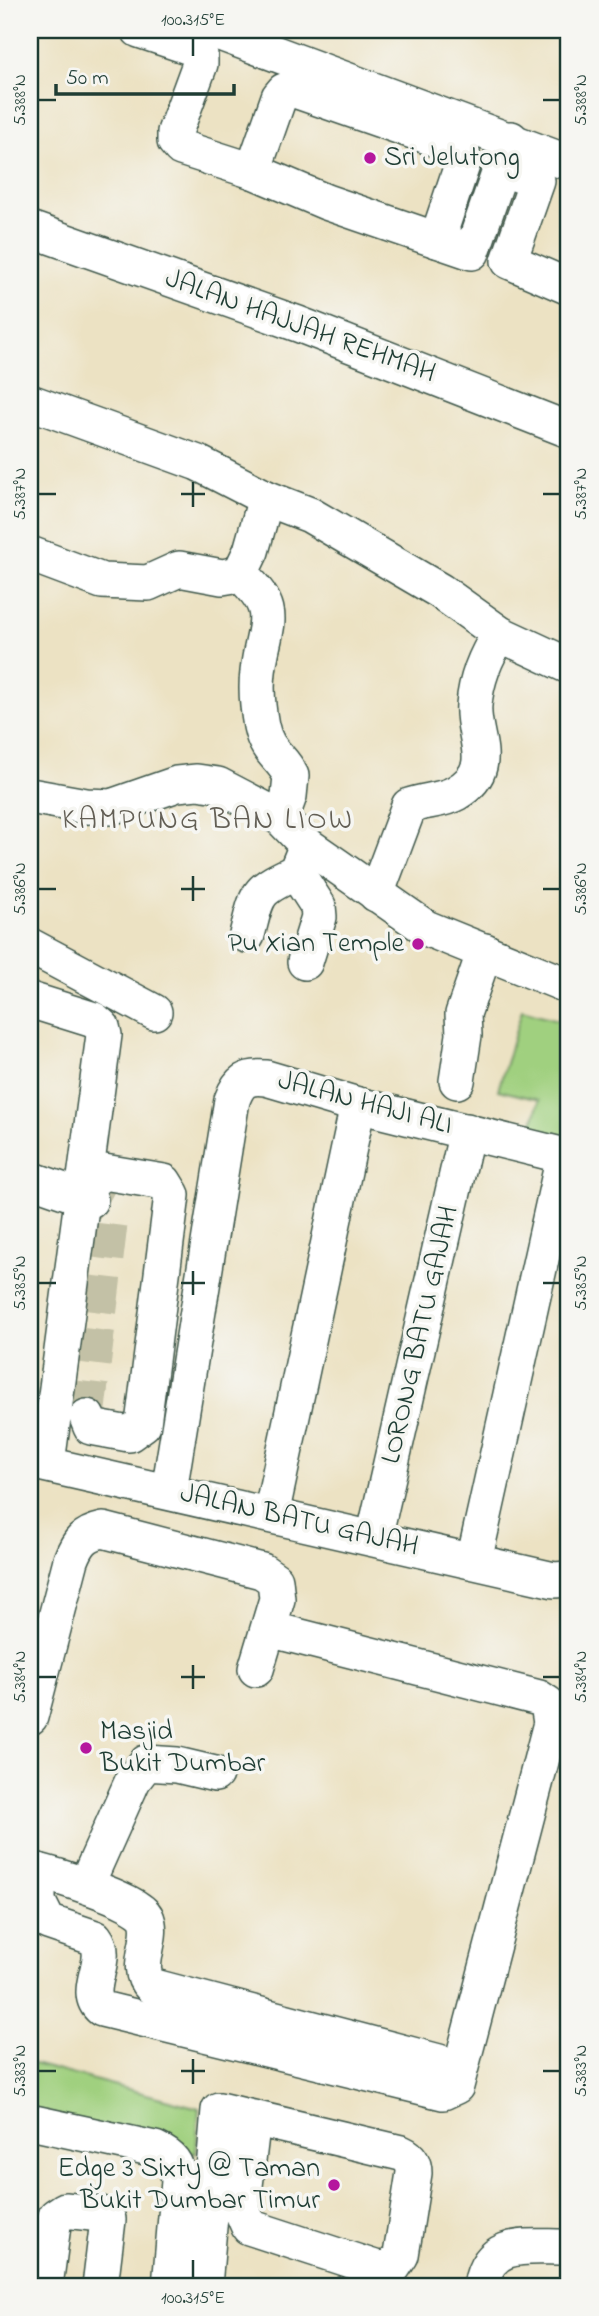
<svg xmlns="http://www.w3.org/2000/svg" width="599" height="2316" viewBox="0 0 599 2316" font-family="'Indie Flower',sans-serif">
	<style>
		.green { fill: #a0d07f; stroke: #60865a; stroke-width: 2 }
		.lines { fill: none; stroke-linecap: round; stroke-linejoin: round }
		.minor-tunnel { stroke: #c3c1a6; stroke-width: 35; stroke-dasharray: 35 18; stroke-linecap: butt }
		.minor-casing { stroke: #3e5649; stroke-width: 38 }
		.minor { stroke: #fff; stroke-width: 35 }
		.ticks { fill: none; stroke: #1f3d34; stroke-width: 2.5 }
		.poi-dot { fill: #b5179e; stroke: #f6f6f2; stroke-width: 2.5 }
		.labels { text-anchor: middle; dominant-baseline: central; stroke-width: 7; stroke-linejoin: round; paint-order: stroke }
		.poi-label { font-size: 28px; fill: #1f3d34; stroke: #f6f6f2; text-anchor: start }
		.street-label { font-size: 28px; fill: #1f3d34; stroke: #f6f6f2 }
		.neighbourhood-label { font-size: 30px; letter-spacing: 2px; fill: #635f55; stroke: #f6f6f2 }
		.neatline { fill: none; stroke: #1f3d34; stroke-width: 2.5 }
		.ticks-label { font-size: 18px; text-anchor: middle; fill: #1f3d34 }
	</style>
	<rect width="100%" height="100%" fill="#f6f6f2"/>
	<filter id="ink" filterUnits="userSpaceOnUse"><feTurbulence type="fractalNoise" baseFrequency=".0143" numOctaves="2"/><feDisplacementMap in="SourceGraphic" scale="14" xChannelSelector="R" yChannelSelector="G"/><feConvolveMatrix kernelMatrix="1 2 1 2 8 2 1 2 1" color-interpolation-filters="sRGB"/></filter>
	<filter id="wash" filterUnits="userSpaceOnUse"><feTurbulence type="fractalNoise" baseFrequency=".00686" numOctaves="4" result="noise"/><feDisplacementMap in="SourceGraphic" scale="28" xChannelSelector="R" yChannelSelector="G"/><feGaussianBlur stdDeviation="1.57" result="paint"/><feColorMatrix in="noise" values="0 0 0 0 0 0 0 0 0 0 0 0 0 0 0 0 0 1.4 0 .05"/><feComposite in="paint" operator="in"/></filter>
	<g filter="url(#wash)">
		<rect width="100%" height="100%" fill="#ece2c3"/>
		<!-- green -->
		<g class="green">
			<polygon points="522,1010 569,1023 569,1139 531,1130 539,1100 498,1090"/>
			<polygon points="30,2063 199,2108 196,2154 30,2108"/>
		</g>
	</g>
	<g filter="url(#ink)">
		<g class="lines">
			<!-- minor-tunnel -->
			<polyline class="minor-tunnel" points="87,1417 111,1216 106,1209 90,1200"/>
			<!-- minor casing -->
			<g class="minor-casing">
				<g id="minor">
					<polyline points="139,30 193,48 200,55 200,64 175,132 175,141 181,148 253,171 326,202 472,252 511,139"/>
					<polyline points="212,30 569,163"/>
					<polyline points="501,168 537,181 509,261 569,287"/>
					<polyline points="253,171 279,97 284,91 292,89 456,146 462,153 463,162 437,240"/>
					<polyline points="30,229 298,324 569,430"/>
					<polyline points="30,402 198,463 266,498 310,515 440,591 500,634 569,666"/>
					<polyline points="30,554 102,581 148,583 179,569 222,577 240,574 251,551 266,498"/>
					<path d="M240 574C283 613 263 624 258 672 256 688 258 710 261 726 267 754 281 755 291 776L289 796 281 818"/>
					<polyline points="30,796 86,806 111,807 177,784 197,782 218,785 281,818 307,845 426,928 569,986"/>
					<polyline points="296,872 318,906 319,917 305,962"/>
					<path d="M376 894 409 806C425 800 442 801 456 793 499 768 471 737 474 705 476 679 486 655 500 634"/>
					<path d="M247 935C258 892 255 891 296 872L307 845"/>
					<polyline points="30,946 154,1012"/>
					<polyline points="30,1000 94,1020 102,1027 104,1035 47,1463"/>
					<polyline points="457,1081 464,1035 463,1014 485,951"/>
					<polyline points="30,1179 90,1200"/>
					<polyline points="84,1186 104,1172 164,1182 172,1195 143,1424 129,1434 91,1427 87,1417"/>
					<polyline points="30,1461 554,1580 569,1579"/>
					<path d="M169 1491 232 1100C239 1081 246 1076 266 1078L358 1105 569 1157"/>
					<polyline points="271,1515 358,1105"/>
					<polyline points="374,1538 467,1131"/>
					<polyline points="474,1561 564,1156"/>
					<path d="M30 1717 71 1560C78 1542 84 1534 103 1530L262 1571 275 1580 277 1599 256 1669"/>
					<path d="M30 1869C51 1874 137 1899 146 1917 156 1938 132 1968 151 1986L439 2062"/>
					<path d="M38 1871V1902L48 1922 95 1938C112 1960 80 1991 102 2009L443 2092 456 2086 551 1723 548 1704 539 1698 269 1629"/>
					<polyline points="86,1885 133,1780 146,1763 177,1765 215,1774"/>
					<path d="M30 2122 155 2149C172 2157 177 2163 179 2181L170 2286"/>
					<polyline points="45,2286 53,2225 56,2216 65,2210 101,2214 108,2220 100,2286"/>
					<path d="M204 2286 219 2110 401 2153C410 2157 414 2163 414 2173L401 2255 393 2267 378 2269 249 2227 242 2211 253 2118"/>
					<path d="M481 2286C489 2237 530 2248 569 2247"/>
				</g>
			</g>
			<!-- minor -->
			<use href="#minor" class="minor"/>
		</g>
	</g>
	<!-- ticks -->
	<path class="ticks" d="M193 38V56M38 100H56M543 100H560M193 482V507M38 494H56M181 494H205M543 494H560M193 876V901M38 889H56M181 889H205M543 889H560M193 1271V1295M38 1283H56M181 1283H205M543 1283H560M193 1665V1689M38 1677H56M181 1677H205M543 1677H560M193 2059V2084M38 2071H56M181 2071H205M543 2071H560M193 2260V2278"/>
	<!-- markers -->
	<g class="poi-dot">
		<circle cx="370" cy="158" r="7"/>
		<circle cx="418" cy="944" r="7"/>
		<circle cx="86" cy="1748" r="7"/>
		<circle cx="334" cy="2185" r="7"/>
	</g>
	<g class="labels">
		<!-- poi labels -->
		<g class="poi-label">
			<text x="384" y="158">Sri Jelutong</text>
			<text x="404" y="944" text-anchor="end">Pu Xian Temple</text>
			<text x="100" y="1732">Masjid<tspan x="100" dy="32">Bukit Dumbar</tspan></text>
			<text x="320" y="2169" text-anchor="end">Edge 3 Sixty @ Taman<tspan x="320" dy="32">Bukit Dumbar Timur</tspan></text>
		</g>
		<!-- street labels -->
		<g class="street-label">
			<text transform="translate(300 327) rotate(20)">JALAN HAJJAH REHMAH</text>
			<text transform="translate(365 1104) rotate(15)">JALAN HAJI ALI</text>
			<text transform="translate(421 1335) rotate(-77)">LORONG BATU GAJAH</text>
			<text transform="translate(299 1521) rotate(13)">JALAN BATU GAJAH</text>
		</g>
		<!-- neighbourhood labels -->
		<g class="neighbourhood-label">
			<text x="208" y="821">KAMPUNG BAN LIOW</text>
		</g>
	</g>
	<!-- margin -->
	<rect width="599" height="2316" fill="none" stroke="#f6f6f2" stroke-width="77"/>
	<!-- scale -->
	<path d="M56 84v10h178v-10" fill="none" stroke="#1f3d34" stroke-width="3.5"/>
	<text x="66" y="84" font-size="21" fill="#1f3d34" stroke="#f6f6f2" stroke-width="5" paint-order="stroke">50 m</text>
	<rect x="38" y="38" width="522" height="2240" class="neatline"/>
	<g class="ticks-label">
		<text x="193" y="25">100.315°E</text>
		<text transform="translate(19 100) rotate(-90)" y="6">5.388°N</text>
		<text transform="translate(580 100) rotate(-90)" y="6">5.388°N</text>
		<text transform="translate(19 494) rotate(-90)" y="6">5.387°N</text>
		<text transform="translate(580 494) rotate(-90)" y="6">5.387°N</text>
		<text transform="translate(19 889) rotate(-90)" y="6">5.386°N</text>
		<text transform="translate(580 889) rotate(-90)" y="6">5.386°N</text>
		<text transform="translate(19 1283) rotate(-90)" y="6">5.385°N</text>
		<text transform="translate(580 1283) rotate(-90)" y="6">5.385°N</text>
		<text transform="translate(19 1677) rotate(-90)" y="6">5.384°N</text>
		<text transform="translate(580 1677) rotate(-90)" y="6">5.384°N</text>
		<text transform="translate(19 2071) rotate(-90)" y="6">5.383°N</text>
		<text transform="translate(580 2071) rotate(-90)" y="6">5.383°N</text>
		<text x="193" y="2303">100.315°E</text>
	</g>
</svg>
